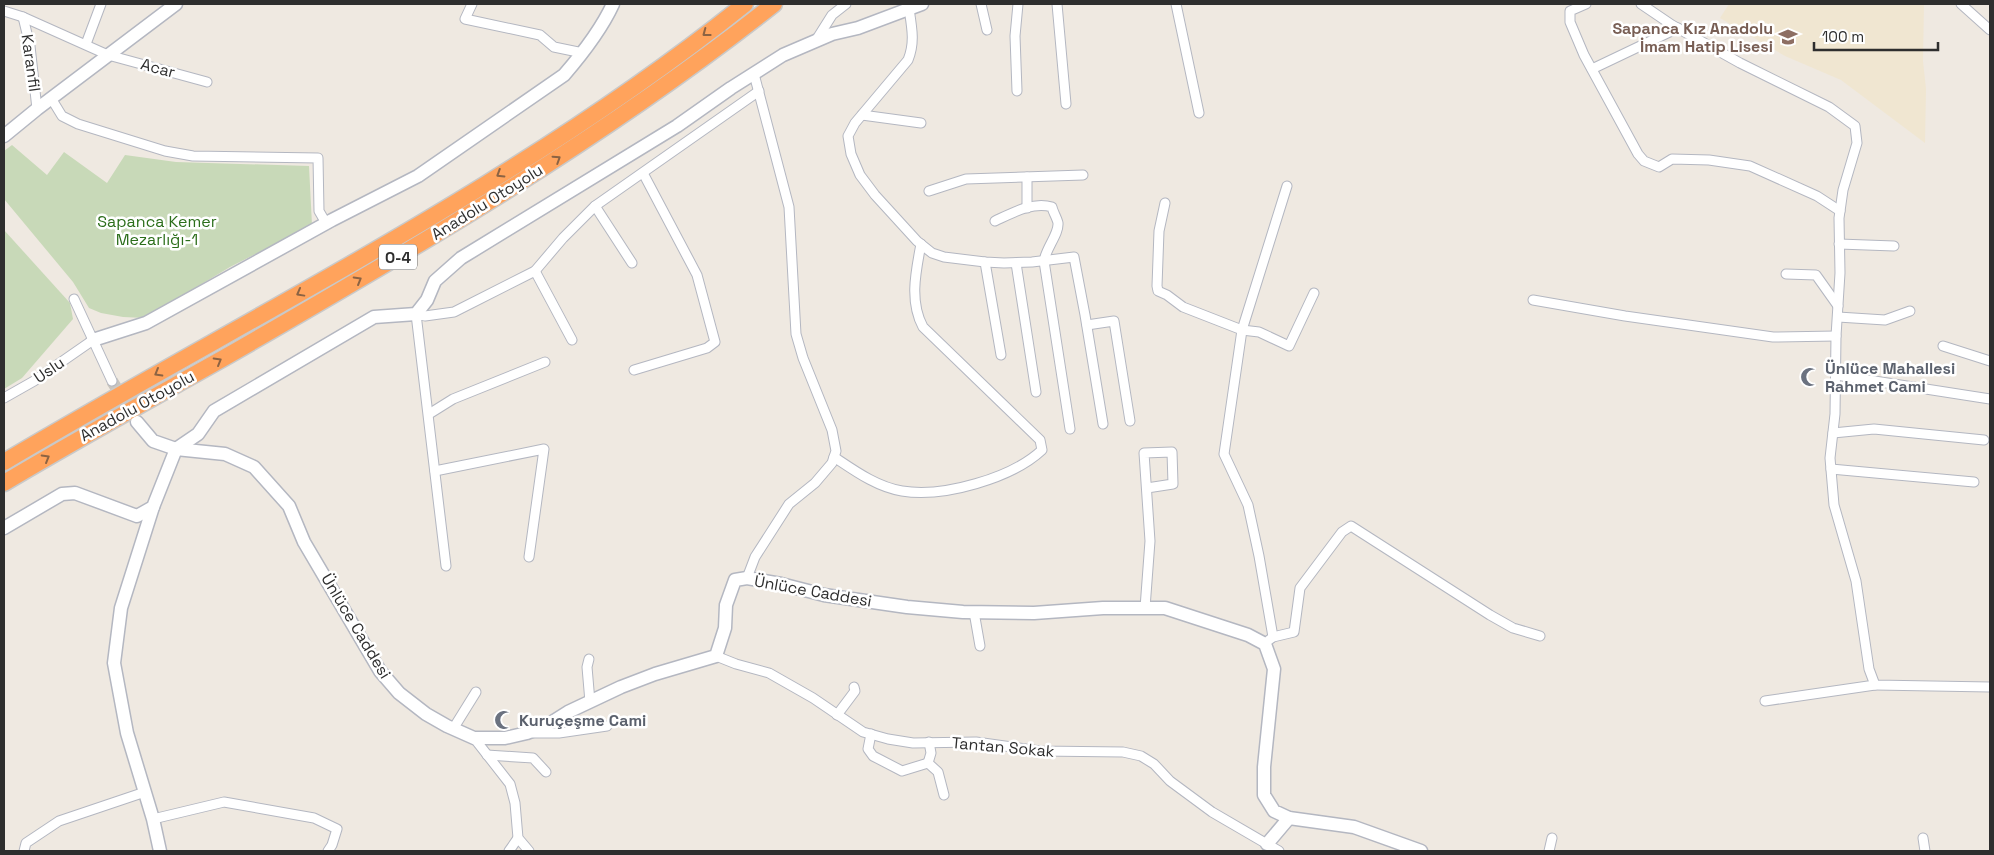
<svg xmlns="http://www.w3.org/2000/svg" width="1994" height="855" viewBox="0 0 1994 855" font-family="'Space Grotesk',sans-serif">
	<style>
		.education { fill: #f0e6d1 }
		.cemetery { fill: #c8d9b8 }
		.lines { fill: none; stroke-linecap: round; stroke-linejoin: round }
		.secondary-tunnel { stroke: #c8c4bd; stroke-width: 12; stroke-dasharray: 12 6; stroke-linecap: butt }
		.street-casing { stroke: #b4b7c1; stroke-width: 11 }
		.secondary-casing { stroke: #b4b7c1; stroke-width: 15 }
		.highway-casing { stroke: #c9c9c9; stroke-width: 19 }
		.street { stroke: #fff; stroke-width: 9 }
		.secondary { stroke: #fff; stroke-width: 12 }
		.highway { stroke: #ffa35c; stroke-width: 16 }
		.oneway { stroke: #8c6343 }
		.labels { text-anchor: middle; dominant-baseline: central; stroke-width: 5; stroke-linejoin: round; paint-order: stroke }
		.shield { fill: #fff; stroke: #6d6d6d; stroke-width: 1 }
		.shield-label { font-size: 15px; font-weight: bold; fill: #2e2e2e }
		.education-label { font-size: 16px; font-weight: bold; fill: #785e54; stroke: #fff; text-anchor: end }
		.street-label { font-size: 16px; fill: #2e2e2e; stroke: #fff }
		.park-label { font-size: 16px; fill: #2c6e1b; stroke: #fff }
		.worship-label { font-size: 16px; font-weight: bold; fill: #5b616d; stroke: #fff; text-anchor: start }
	</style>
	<rect width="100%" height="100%" fill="#efe9e1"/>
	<!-- education -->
	<polygon class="education" points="1729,4 1924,4 1923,61 1926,89 1925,143 1841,80 1785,56 1720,18"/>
	<!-- cemetery -->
	<g class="cemetery">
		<polygon points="12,145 47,175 64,152 107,183 125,155 176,162 309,166 312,225 230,267 145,318 123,317 101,313 89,308 73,282 4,199 4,151"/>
		<polygon points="4,230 70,303 73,319 22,378 4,389"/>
	</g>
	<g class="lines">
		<!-- secondary-tunnel -->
		<polyline class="secondary-tunnel" points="112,381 134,417"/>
		<!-- street casing -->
		<g class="street-casing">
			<g id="street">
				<polyline points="472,4 465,19 540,35 554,47 583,53"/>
				<polyline points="981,4 987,30"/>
				<polyline points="1057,4 1066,104"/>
				<polyline points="1176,4 1199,113"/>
				<polyline points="1586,4 1570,11 1570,22 1584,55 1638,154 1644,161 1659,167 1672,159 1709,160 1750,166 1817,196 1840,211"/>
				<polyline points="1641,4 1672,25 1740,63 1829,107 1855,126 1857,143 1843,190 1839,218 1840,273 1836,336 1835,414 1830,458 1834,505 1856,581 1869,669 1875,685 1990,687"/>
				<polyline points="1961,4 1990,30"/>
				<path d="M909 9C912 28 915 43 908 60L855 123 848 136 851 154 860 175 875 195 917 241 932 253 944 257 985 262 1004 263 1032 262 1074 257 1085 315 1103 424"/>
				<polyline points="4,11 23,17 108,55 207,82"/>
				<polyline points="23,17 30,46 37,109"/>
				<polyline points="815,42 832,15 846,4"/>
				<polyline points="86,44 101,4"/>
				<polyline points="1592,69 1678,28"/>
				<polyline points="1017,91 1015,36 1018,4"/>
				<polyline points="51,98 62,116 78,124 165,151 193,156 318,158 319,211 326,223"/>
				<polyline points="862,115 921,123"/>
				<polyline points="1027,177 1027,208"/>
				<polyline points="929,191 966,179 1083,175"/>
				<polyline points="1165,203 1159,231 1157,286 1158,291 1167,295 1183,307 1242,330 1259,332 1289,346 1314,293"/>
				<polyline points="595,206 632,263"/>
				<path d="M995 221C1012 213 1033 201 1052 207 1053 212 1057 218 1058 223 1059 234 1046 248 1044 261L1070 429"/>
				<polyline points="1839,244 1894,246"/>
				<polyline points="985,262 1001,355"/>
				<polyline points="1016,263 1036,392"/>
				<polyline points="535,271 572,340"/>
				<polyline points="1786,274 1816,275 1838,306"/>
				<polyline points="74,299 112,381"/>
				<polyline points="1533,300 1625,316 1773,337 1836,336"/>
				<polyline points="1838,317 1885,320 1910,311"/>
				<polyline points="1087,325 1114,321 1130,421"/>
				<polyline points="1943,346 1990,361"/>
				<polyline points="634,370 707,348 715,342 697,275 643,173"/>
				<polyline points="1836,375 1990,399"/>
				<polyline points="4,398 34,381 93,340"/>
				<polyline points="429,414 453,399 545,362"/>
				<polyline points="1833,433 1874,429 1984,440"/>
				<path d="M834 457C855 471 877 487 902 491 943 498 1012 478 1042 450L1040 440 923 327C909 301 916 271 921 244"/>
				<polyline points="1831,469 1974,482"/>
				<polyline points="435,471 544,449 529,557"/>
				<polyline points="446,566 416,314 425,316 454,312 535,271 563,238 595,206 759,91"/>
				<polyline points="747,578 755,557 789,504 815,483 832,463 836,451 832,430 803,358 796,334 789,207 754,74"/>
				<polyline points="1145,608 1150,541 1144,453 1172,452 1173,484 1147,488"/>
				<polyline points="974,612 980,646"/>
				<polyline points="1273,637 1259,556 1248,505 1224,454 1242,330 1287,186"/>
				<polyline points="1269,640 1273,637 1294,632 1300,588 1342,532 1351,526 1490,615 1513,628 1540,636"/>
				<polyline points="716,656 736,664 769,673 813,698 863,732 888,739 913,743 976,742 1040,751 1123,752 1141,756 1154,764 1170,781 1212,812 1279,851"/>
				<polyline points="589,659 587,667 590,702"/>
				<polyline points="1765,701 1875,685"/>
				<polyline points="837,715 855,691 854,687"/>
				<polyline points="453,729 476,692"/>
				<polyline points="533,733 559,733 607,726"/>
				<polyline points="871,734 868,749 873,756 902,771 928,763 938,772 944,795"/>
				<polyline points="474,738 510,784 515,803 518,838 529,851"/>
				<polyline points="487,755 533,758 546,772"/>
				<polyline points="928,763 931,753 929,742"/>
				<polyline points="153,819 224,802 314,818 337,829 332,845 328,851"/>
				<polyline points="1923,838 1925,851"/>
				<polyline points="24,851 26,843 59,821 145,792"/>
				<polyline points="509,851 518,838"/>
				<polyline points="1549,851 1552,838"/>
			</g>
		</g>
		<!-- secondary casing -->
		<g class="secondary-casing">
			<g id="secondary">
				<polyline points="4,136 37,109 176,4"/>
				<path d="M93 340 146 323 332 220 418 176 564 75C583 53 601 30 613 4"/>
				<polyline points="137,422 153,441 176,449 225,454 254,467 289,506 304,542 380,671 399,693 426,714 447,726 474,738 505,738 527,733 549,724 568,712 621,687 655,674 716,656 725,628 726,605 735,580 747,578 781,584 824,595 907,607 963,612 1034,613 1103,608 1165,608 1248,635 1265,644 1274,669 1264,767 1264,795 1274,811 1289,818 1354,827 1421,851"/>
				<polyline points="153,507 121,608 114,663 127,733 153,819 160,851"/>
				<polyline points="4,528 62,494 75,493 137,516 153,507 176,449 198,434 214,411 374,317 416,314 427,300 435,281 461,258 677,126 731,88 783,55 832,34 858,28 922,4"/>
				<polyline points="1267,844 1289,818"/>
			</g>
		</g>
		<!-- highway casing -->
		<g class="highway-casing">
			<g id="highway">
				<path d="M4 462C253 314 518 186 745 4"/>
				<path d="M4 483C76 440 149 400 222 359 412 250 602 140 774 4"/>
			</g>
		</g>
		<!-- street -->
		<use href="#street" class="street"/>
		<!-- secondary -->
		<use href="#secondary" class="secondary"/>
		<!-- highway -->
		<use href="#highway" class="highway"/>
	</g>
	<!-- one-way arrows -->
	<defs><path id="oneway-chevron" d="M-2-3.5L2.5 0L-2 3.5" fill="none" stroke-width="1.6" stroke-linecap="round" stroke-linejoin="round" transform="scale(1.25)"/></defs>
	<g class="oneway">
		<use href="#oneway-chevron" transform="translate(706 33) rotate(143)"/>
		<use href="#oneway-chevron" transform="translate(557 159) rotate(-33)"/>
		<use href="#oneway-chevron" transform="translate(500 174) rotate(148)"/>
		<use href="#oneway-chevron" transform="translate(358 280) rotate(-30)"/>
		<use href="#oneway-chevron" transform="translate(300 293) rotate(151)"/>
		<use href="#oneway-chevron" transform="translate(218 361) rotate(-30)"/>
		<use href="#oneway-chevron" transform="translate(158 373) rotate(150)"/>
		<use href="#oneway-chevron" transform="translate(46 458) rotate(-30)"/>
	</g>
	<!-- icons -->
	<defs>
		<g id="school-bare" transform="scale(1.5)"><path d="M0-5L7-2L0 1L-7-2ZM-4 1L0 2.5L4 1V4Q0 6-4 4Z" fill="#8d6e63" stroke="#fff" stroke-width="2.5" paint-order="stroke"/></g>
		<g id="mosque-bare" transform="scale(1.5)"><path d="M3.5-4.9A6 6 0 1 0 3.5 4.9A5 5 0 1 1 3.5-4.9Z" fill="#6b7280" stroke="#fff" stroke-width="2.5" paint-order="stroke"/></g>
	</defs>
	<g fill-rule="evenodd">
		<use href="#school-bare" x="1788" y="37"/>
		<use href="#mosque-bare" x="1810" y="377"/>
		<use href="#mosque-bare" x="504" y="720"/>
	</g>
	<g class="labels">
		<!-- shield labels -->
		<rect class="shield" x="379" y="244.5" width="38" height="25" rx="4"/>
		<g class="shield-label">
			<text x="398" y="257">O-4</text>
		</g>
		<!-- education labels -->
		<g class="education-label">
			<text x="1773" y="28">Sapanca Kız Anadolu<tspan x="1773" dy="18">İmam Hatip Lisesi</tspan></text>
		</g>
		<!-- street labels -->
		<g class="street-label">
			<text transform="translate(31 63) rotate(82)">Karanfil</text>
			<text transform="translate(158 68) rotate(15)">Acar</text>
			<text transform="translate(487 202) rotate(-32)">Anadolu Otoyolu</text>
			<text transform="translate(49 370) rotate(-34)">Uslu</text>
			<text transform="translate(137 406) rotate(-29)">Anadolu Otoyolu</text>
			<text transform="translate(813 591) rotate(10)">Ünlüce Caddesi</text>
			<text transform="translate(356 626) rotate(59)">Ünlüce Caddesi</text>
			<text transform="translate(1003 747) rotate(5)">Tantan Sokak</text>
		</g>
		<!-- park labels -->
		<g class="park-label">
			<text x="157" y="221">Sapanca Kemer<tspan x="157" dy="18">Mezarlığı-1</tspan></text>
		</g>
		<!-- worship labels -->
		<g class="worship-label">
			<text x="1825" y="368">Ünlüce Mahallesi<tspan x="1825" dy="18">Rahmet Cami</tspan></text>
			<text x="519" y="720">Kuruçeşme Cami</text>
		</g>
	</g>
	<!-- border -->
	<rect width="1994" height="855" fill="none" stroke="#2e2e2e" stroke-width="10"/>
	<!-- scale -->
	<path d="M1814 42v8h124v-8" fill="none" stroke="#2e2e2e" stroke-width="2.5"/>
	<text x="1822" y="42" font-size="15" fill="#2e2e2e" stroke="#ffffff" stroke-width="4" paint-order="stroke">100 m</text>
</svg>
